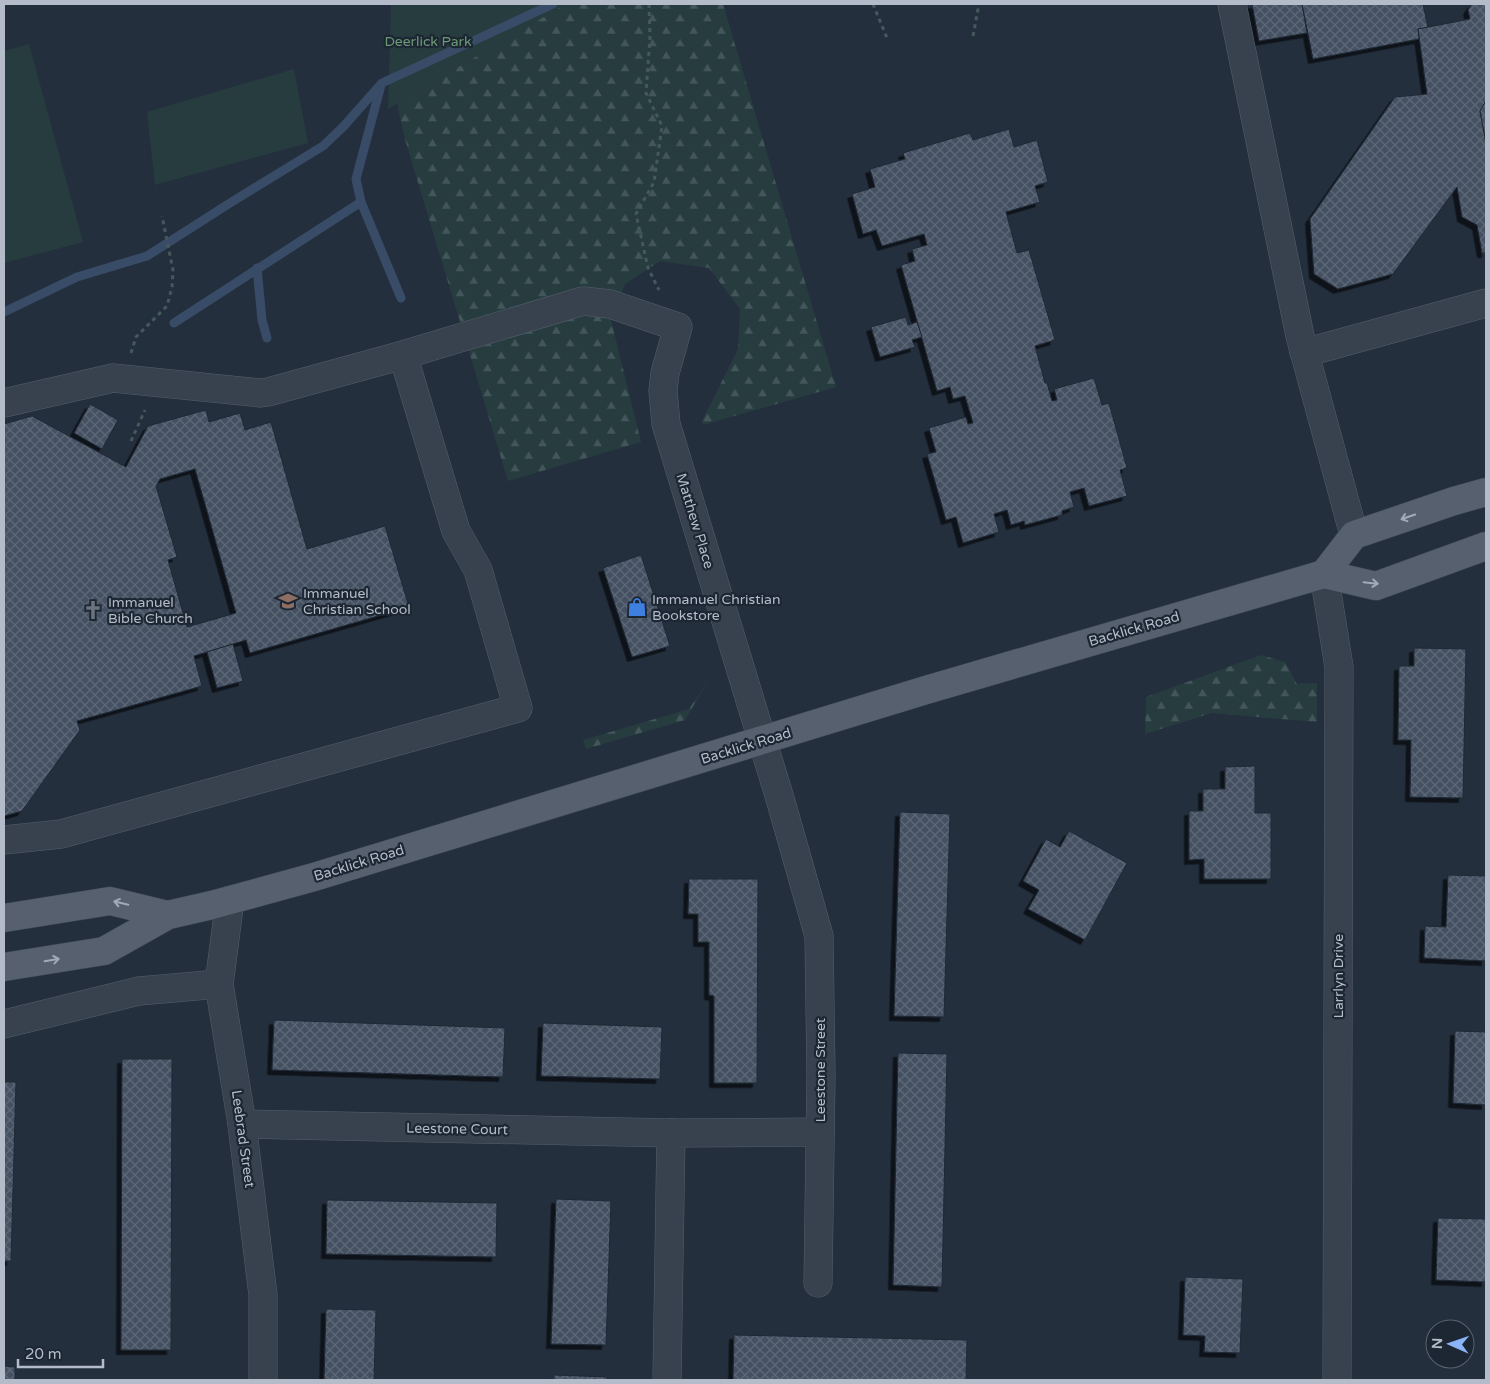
<svg xmlns="http://www.w3.org/2000/svg" width="1490" height="1384" viewBox="0 0 1490 1384" font-family="'Varela Round',sans-serif">
	<style>
		.green { fill: #263c3f }
		.forest { fill: url(#forest-firs) }
		.lines { fill: none; stroke-linecap: round; stroke-linejoin: round }
		.stream { stroke: #394c67; stroke-width: 9 }
		.building { fill: url(#building-cross-hatch); stroke: #1f2835; fill-rule: evenodd; filter: url(#shadow) }
		.minor-casing { stroke: #565f6c; stroke-width: 29 }
		.major-casing { stroke: #414a57; stroke-width: 29 }
		.path { stroke: #44595c; stroke-width: 3; stroke-dasharray: 4 4; stroke-linecap: butt }
		.minor { stroke: #38414e; stroke-width: 28 }
		.major { stroke: #56606e; stroke-width: 28 }
		.oneway { stroke: #a1aab7 }
		.labels { text-anchor: middle; dominant-baseline: central; stroke-width: 4.5; stroke-linejoin: round; paint-order: stroke }
		.park-label { font-size: 14px; fill: #6b9a76; stroke: #1d2633 }
		.street-label { font-size: 14px; fill: #b4bcc9; stroke: #1d2633 }
		.poi-label { font-size: 14px; fill: #b4bcc9; stroke: #1d2633; text-anchor: start }
	</style>
	<defs>
		<pattern id="forest-firs" width="22" height="20" patternUnits="userSpaceOnUse" patternTransform="scale(1.25)"><rect width="22" height="20" fill="#263c3f"/><path d="M5 1l3.5 6h-7zM16 11l3.5 6h-7z" fill="#435659"/></pattern>
		<pattern id="building-cross-hatch" width="8" height="8" patternUnits="userSpaceOnUse" patternTransform="scale(1.25)"><rect width="8" height="8" fill="#455162"/><path d="M0 0l8 8M0 8l8-8" fill="none" stroke="#5d6877"/></pattern>
		<filter id="shadow"><feDropShadow dx="-4.5" dy="4.5" stdDeviation="0" flood-color="#0009"/></filter>
	</defs>
	<rect width="100%" height="100%" fill="#242f3e"/>
	<!-- green -->
	<g class="green">
		<polygon points="391,4 566,4 388,109"/>
		<polygon points="29,44 83,242 4,263 4,51"/>
		<polygon points="294,69 308,143 155,185 147,112"/>
	</g>
	<!-- forest -->
	<g class="forest">
		<polygon points="566,4 723,4 836,387 703,425 702,421 738,349 740,309 709,268 660,261 625,284 611,320 641,442 508,481 404,136 397,103"/>
		<polygon points="1261,655 1285,662 1297,684 1317,683 1317,722 1212,713 1145,734 1146,697"/>
		<polygon points="708,681 685,720 586,749 583,740 689,709"/>
	</g>
	<g class="lines">
		<!-- stream -->
		<g class="stream">
			<polyline points="381,85 356,179 361,202 401,298"/>
			<polyline points="257,268 262,320 267,338"/>
			<polyline points="4,312 77,277 147,256 230,203 323,146 343,127 382,83 553,4"/>
			<polyline points="174,323 361,202"/>
		</g>
	</g>
	<!-- building -->
	<g class="building">
		<polygon points="1252,4 1302,4 1307,33 1259,41"/>
		<polygon points="1302,4 1423,4 1428,28 1418,29 1419,39 1313,59"/>
		<polygon points="1472,4 1486,4 1486,101 1480,111 1486,143 1486,253 1482,253 1477,225 1462,217 1457,187 1393,274 1338,289 1314,274 1310,219 1395,97 1427,94 1418,29 1470,19 1468,10"/>
		<polygon points="1486,101 1486,143 1480,111"/>
		<polygon points="1009,129 1014,147 1037,140 1048,182 1035,186 1040,202 1006,212 1017,253 1029,250 1055,340 1035,346 1045,383 1047,383 1052,401 1057,400 1054,389 1094,378 1102,405 1109,403 1127,468 1120,470 1127,496 1089,506 1084,488 1070,492 1074,507 1062,511 1062,515 1025,525 1024,521 1011,525 1007,510 994,514 999,532 963,543 956,517 946,520 927,454 936,452 929,428 966,417 968,424 973,423 965,396 953,399 950,387 937,391 901,265 915,261 912,249 927,245 924,234 882,246 876,230 863,234 852,194 875,187 870,169 905,159 903,153 970,133 973,140"/>
		<polygon points="906,317 908,325 917,322 922,337 912,340 915,347 880,357 871,327"/>
		<polygon points="90,404 118,420 102,449 74,433"/>
		<path d="M206 410 209 422 240 413 245 430 271 422 307 549 385 526 409 607 250 653 246 640 194 656 202 686 77 721 80 730 22 811 4 816V424L32 416 126 467 148 426ZM195 469 236 613 187 627 168 560 177 557 156 486 160 479Z"/>
		<polygon points="641,555 670,646 632,657 603,568"/>
		<polygon points="233,644 243,681 217,688 207,652"/>
		<polygon points="1414,648 1466,649 1463,798 1410,797 1411,740 1398,740 1399,666 1414,666"/>
		<polygon points="1255,766 1255,813 1271,813 1271,879 1204,879 1204,859 1189,860 1189,811 1203,811 1203,789 1225,789 1225,767"/>
		<polygon points="900,812 950,814 944,1017 894,1016"/>
		<polygon points="1069,831 1127,863 1085,940 1028,909 1039,890 1023,881 1046,839 1060,847"/>
		<polygon points="1448,875 1486,876 1486,961 1424,958 1425,926 1446,927"/>
		<polygon points="689,879 758,879 757,1083 714,1083 714,996 709,995 709,942 698,942 698,914 688,914"/>
		<polygon points="274,1020 505,1028 503,1077 272,1070"/>
		<polygon points="543,1023 662,1027 660,1079 541,1076"/>
		<polygon points="1455,1031 1486,1032 1486,1105 1453,1103"/>
		<polygon points="898,1053 947,1054 942,1287 893,1285"/>
		<polygon points="122,1059 172,1059 171,1350 121,1350"/>
		<polygon points="4,1082 16,1082 11,1261 4,1261"/>
		<polygon points="556,1199 611,1201 606,1345 551,1344"/>
		<polygon points="327,1200 497,1203 496,1257 326,1254"/>
		<polygon points="1438,1218 1486,1219 1486,1282 1436,1280"/>
		<polygon points="1185,1277 1243,1279 1240,1353 1204,1352 1205,1336 1183,1335"/>
		<polygon points="326,1309 376,1310 374,1380 324,1380"/>
		<polygon points="734,1335 967,1340 966,1380 733,1380"/>
		<polygon points="4,1366 15,1367 15,1380 4,1380"/>
		<polygon points="554,1375 607,1377 607,1380 554,1380"/>
	</g>
	<g class="lines">
		<!-- minor casing -->
		<g class="minor-casing">
			<g id="minor">
				<polyline points="1232,4 1300,336 1354,535"/>
				<polyline points="1304,353 1486,303"/>
				<polyline points="4,403 113,378 261,393 268,392 403,355 583,301 610,304 678,327 665,373 663,391 666,424 781,802 819,936 821,1075 818,1283"/>
				<polyline points="1324,574 1339,667 1337,1380"/>
				<polyline points="4,840 61,834 518,708 478,570 456,531 403,355"/>
				<polyline points="230,900 219,984 242,1124 263,1295 263,1380"/>
				<polyline points="4,1024 139,991 219,984"/>
				<polyline points="242,1124 671,1133"/>
				<polyline points="667,1380 671,1133 820,1132"/>
			</g>
		</g>
		<!-- major casing -->
		<g class="major-casing">
			<g id="major">
				<polyline points="1324,574 1354,535 1454,501 1486,492"/>
				<polyline points="4,918 110,901 168,915"/>
				<polyline points="4,967 104,951 168,915 212,905 314,877 926,690 1324,574 1376,586 1486,546"/>
			</g>
		</g>
		<!-- path -->
		<g class="path">
			<polyline points="649,4 650,37 646,93 662,126 654,182 636,214 648,268 659,290"/>
			<polyline points="873,4 887,38"/>
			<polyline points="973,36 979,4"/>
			<polyline points="131,353 136,337 167,306 172,287 173,270 162,216"/>
			<polyline points="131,441 145,410"/>
		</g>
		<!-- minor -->
		<use href="#minor" class="minor"/>
		<!-- major -->
		<use href="#major" class="major"/>
	</g>
	<!-- one-way arrows -->
	<defs><path id="oneway-shaft" d="M-6 0H5M1.5-3L5.5 0L1.5 3" fill="none" stroke-width="1.6" stroke-linecap="round" stroke-linejoin="round" transform="scale(1.25)"/></defs>
	<g class="oneway">
		<use href="#oneway-shaft" transform="translate(1408 517) rotate(161)"/>
		<use href="#oneway-shaft" transform="translate(1371 583) rotate(6)"/>
		<use href="#oneway-shaft" transform="translate(121 903) rotate(-167)"/>
		<use href="#oneway-shaft" transform="translate(52 960) rotate(-9)"/>
	</g>
	<!-- icons -->
	<defs>
		<g id="school-bare" transform="scale(1.5)"><path d="M0-5L7-2L0 1L-7-2ZM-4 1L0 2.5L4 1V4Q0 6-4 4Z" fill="#8d6e63" stroke="#1d2633" stroke-width="2.5" paint-order="stroke"/></g>
		<g id="shop-bare" transform="scale(1.5)"><path d="M-5-2.5h2.3a2.7 3.5 0 0 1 5.4 0H5L5.5 6h-11ZM-1.5-2.5h3a1.5 2.3 0 0 0-3 0Z" fill="#3f7fe0" stroke="#1d2633" stroke-width="2.5" paint-order="stroke"/></g>
		<g id="church-bare" transform="scale(1.5)"><path d="M-1.2-6h2.4v3.5h3.3v2.4h-3.3V6h-2.4V-.1h-3.3v-2.4h3.3Z" fill="#6b7280" stroke="#1d2633" stroke-width="2.5" paint-order="stroke"/></g>
	</defs>
	<g fill-rule="evenodd">
		<use href="#school-bare" x="288" y="601"/>
		<use href="#shop-bare" x="637" y="607"/>
		<use href="#church-bare" x="93" y="610"/>
	</g>
	<g class="labels">
		<!-- park labels -->
		<g class="park-label">
			<text x="428" y="41">Deerlick Park</text>
		</g>
		<!-- street labels -->
		<g class="street-label">
			<text transform="translate(695 521) rotate(73)">Matthew Place</text>
			<text transform="translate(1134 629) rotate(-16)">Backlick Road</text>
			<text transform="translate(746 746) rotate(-17)">Backlick Road</text>
			<text transform="translate(359 863) rotate(-17)">Backlick Road</text>
			<text transform="translate(1338 976) rotate(-90)">Larrlyn Drive</text>
			<text transform="translate(820 1070) rotate(-90)">Leestone Street</text>
			<text transform="translate(457 1129) rotate(1)">Leestone Court</text>
			<text transform="translate(243 1139) rotate(82)">Leebrad Street</text>
		</g>
		<!-- poi labels -->
		<g class="poi-label">
			<text x="303" y="593">Immanuel<tspan x="303" dy="16">Christian School</tspan></text>
			<text x="652" y="599">Immanuel Christian<tspan x="652" dy="16">Bookstore</tspan></text>
			<text x="108" y="602">Immanuel<tspan x="108" dy="16">Bible Church</tspan></text>
		</g>
	</g>
	<!-- border -->
	<rect width="1490" height="1384" fill="none" stroke="#b4bcc9" stroke-width="10"/>
	<!-- north arrow -->
	<g transform="translate(1450 1344) rotate(272)"><circle r="24" fill="#1d2633" stroke="#59626f"/>
	<path d="M0-4L9 19L0 12L-9 19Z" fill="#8ab4f8"/>
	<text y="-8" font-size="14" font-weight="bold" text-anchor="middle" fill="#b4bcc9">N</text>
	</g>
	<!-- scale -->
	<path d="M18 1359v8h85v-8" fill="none" stroke="#b4bcc9" stroke-width="2.5"/>
	<text x="25" y="1359" font-size="15" fill="#b4bcc9" stroke="#1d2633" stroke-width="4" paint-order="stroke">20 m</text>
</svg>
